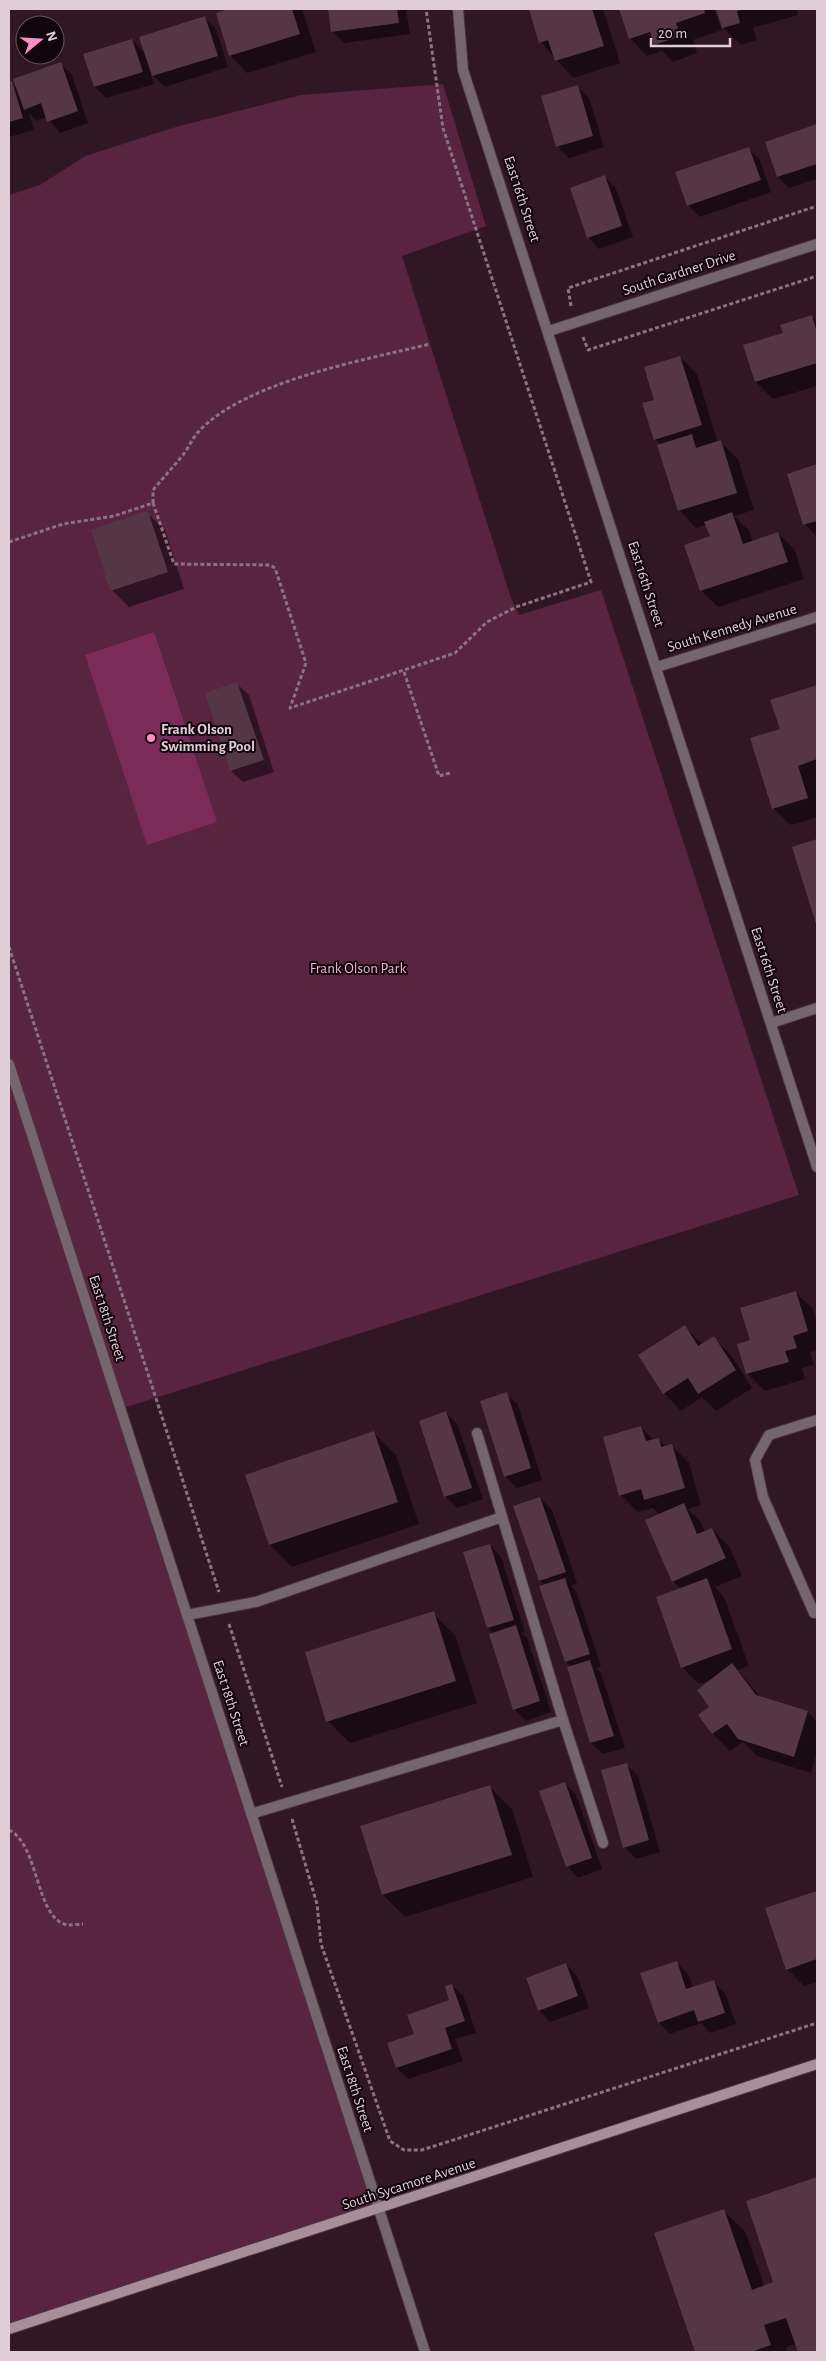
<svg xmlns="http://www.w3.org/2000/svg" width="826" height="2361" viewBox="0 0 826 2361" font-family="'Alegreya Sans',sans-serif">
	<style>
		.green { fill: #582440 }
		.water { fill: #7a2b57 }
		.shadow { fill: #0007 }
		.building { fill: #543645 }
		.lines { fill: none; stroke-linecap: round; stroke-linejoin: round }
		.service-casing { stroke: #4d3340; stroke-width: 12 }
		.minor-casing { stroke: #4d3340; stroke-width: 12 }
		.tertiary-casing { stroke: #4d3340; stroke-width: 12 }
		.secondary-casing { stroke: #4d3340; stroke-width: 12 }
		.path { stroke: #8b747f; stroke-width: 3; stroke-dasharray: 4 2.5; stroke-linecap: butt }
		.service { stroke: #75666d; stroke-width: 10 }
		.minor { stroke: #75666d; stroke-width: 10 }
		.tertiary { stroke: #75666d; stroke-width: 10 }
		.secondary { stroke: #a78e99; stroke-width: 10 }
		.poi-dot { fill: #fb8fc5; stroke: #11060b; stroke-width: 2 }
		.labels { text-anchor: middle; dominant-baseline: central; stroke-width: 4; stroke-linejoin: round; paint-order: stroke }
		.street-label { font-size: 15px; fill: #e0cdd6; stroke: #11060b }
		.poi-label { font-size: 15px; font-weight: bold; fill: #e0cdd6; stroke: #11060b; text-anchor: start }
		.park-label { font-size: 15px; fill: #f6b1d1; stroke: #11060b }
	</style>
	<rect width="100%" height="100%" fill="#311624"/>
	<!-- green -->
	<polygon class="green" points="443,84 486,226 402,256 511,598 519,615 601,590 799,1195 120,1409 379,2210 9,2329 9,195 40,185 85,156 179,126 301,95"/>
	<!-- water -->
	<polygon class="water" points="154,632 217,822 147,845 85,655"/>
	<!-- shadow -->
	<g class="shadow">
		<polygon points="233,9 302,9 316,52 247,73 230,55 218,14"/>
		<polygon points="329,9 406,9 410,34 344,43 332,31"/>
		<polygon points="530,9 603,9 620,63 573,78 541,42"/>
		<polygon points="620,9 714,9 722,30 693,40 697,53 673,62 662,51 647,56 630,38"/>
		<polygon points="718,9 796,9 798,15 753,28 757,40 741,45 723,28"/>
		<polygon points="205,18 216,29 228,67 165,87 150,73 154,84 106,98 95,87 132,40 146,54"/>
		<polygon points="60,64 72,75 88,123 60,133 47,117 36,121 29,113 34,130 9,137 9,83 11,82 17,89"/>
		<polygon points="577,86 589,98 604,147 569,158 557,146"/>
		<polygon points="817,125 817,179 789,188 778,177 766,143"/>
		<polygon points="748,148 760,160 771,192 700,217 688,205"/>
		<polygon points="605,177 616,189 633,237 599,249 588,237"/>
		<polygon points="811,316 817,322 817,386 773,399 756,382 745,346 785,334"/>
		<polygon points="680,357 697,374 718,443 721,442 738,459 754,510 734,516 749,531 753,542 778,533 795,550 804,579 718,607 701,590 711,537 707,524 696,528 679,510 661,445 655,439 656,400"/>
		<polygon points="817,465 817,537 805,524 789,474"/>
		<polygon points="147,513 165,530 184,589 129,607 112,590"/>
		<polygon points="237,684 249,695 274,772 243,782 231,771 206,694"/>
		<polygon points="817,686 817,782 815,783 817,791 817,817 791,825 773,808 781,730 772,701"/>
		<polygon points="817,840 817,924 794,848"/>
		<polygon points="795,1292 813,1309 817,1325 817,1350 810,1353 814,1365 802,1368 805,1379 765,1391 748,1374 738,1345 751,1340"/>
		<polygon points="685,1327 702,1344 714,1338 731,1355 752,1388 716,1411 702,1397 681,1411 664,1393 640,1356"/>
		<polygon points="506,1394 518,1405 542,1480 517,1488 505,1476"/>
		<polygon points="446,1413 457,1424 483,1499 457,1508 445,1496"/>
		<polygon points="641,1428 654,1440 658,1439 667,1447 672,1446 689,1463 701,1505 688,1509 701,1522 705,1532 712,1529 729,1546 742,1576 715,1587 724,1597 749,1666 738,1670 761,1698 808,1712 817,1722 817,1753 811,1773 757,1756 743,1742 730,1751 713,1734 700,1715 711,1707 711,1680 699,1684 682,1667 681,1589 673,1581 660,1515 653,1508 638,1512 621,1495"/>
		<polygon points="374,1433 396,1455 419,1524 292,1567 270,1545 247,1476"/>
		<polygon points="540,1498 552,1510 577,1583 571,1586 576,1591 601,1666 596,1668 601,1673 625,1748 603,1754 591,1743 568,1668 571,1667 566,1662 541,1587 545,1586 540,1581"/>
		<polygon points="490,1545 501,1557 525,1632 521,1633 527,1638 551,1712 526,1721 514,1709 494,1634 488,1628 464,1553"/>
		<polygon points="433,1613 455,1635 477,1703 350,1743 328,1721"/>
		<polygon points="626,1764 638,1776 660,1852 636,1859 624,1847"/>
		<polygon points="565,1783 576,1795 602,1869 578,1878 567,1866"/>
		<polygon points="490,1787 512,1809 533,1877 405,1917 383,1895 362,1827"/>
		<polygon points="817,1892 817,1982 804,1986 787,1969 767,1909"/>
		<polygon points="676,1962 688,1974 693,1988 713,1981 725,1993 736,2024 711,2033 701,2023 670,2034 659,2022"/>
		<polygon points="566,1964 577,1976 589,2008 550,2022 539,2010"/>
		<polygon points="452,1985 464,1997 476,2033 455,2039 463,2061 408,2079 397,2068 416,2035 451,2001"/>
		<polygon points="817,2178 817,2352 799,2352 796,2344 786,2347 787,2352 697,2352 656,2234 724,2211 746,2233 764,2286 775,2283 747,2202"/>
	</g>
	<!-- building -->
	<g class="building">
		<polygon points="229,9 292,9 300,34 229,56 216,13"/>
		<polygon points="328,9 397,9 399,23 331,32"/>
		<polygon points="529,9 592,9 604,46 555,61 548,40 539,43"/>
		<polygon points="619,9 704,9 705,13 676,23 681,36 654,45 650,32 629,39"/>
		<polygon points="716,9 744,9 737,11 740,23 722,28"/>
		<polygon points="205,16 218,56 152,76 139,37"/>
		<polygon points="132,39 143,72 94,87 83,54"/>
		<polygon points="61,62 78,111 47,122 41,103 24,110 13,79"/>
		<polygon points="12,81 23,118 9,122 9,82"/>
		<polygon points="578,85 593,136 556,147 541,96"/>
		<polygon points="817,124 817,164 777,177 765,142"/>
		<polygon points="749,147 761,180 687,206 675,172"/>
		<polygon points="605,175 622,226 587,238 570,188"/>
		<polygon points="812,315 817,333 817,363 755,382 743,345 783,333 780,325"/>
		<polygon points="680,356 702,425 654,440 642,403 654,400 644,367"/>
		<polygon points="692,434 696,448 721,440 737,493 678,511 657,445"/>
		<polygon points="817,464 817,521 803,525 787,474"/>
		<polygon points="148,511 168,572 110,591 91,530"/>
		<polygon points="732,512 743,544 778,532 788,562 700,591 684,545 710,536 704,522"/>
		<polygon points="237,682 264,760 230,771 205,693"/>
		<polygon points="817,685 817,759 798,766 808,798 772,809 750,738 780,729 770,700"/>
		<polygon points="817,839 817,927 792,847"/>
		<polygon points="796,1291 808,1331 793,1336 797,1348 785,1351 789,1362 746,1374 737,1344 750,1340 740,1308"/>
		<polygon points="685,1325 698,1346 714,1336 736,1370 698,1394 688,1378 663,1394 638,1355"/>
		<polygon points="507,1392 531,1468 504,1477 480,1401"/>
		<polygon points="446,1411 472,1488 444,1497 419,1421"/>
		<polygon points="641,1426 646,1441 659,1438 661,1447 672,1444 685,1488 644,1500 641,1489 619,1496 603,1437"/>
		<polygon points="374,1431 398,1502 269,1545 245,1475"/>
		<polygon points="540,1497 566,1572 539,1581 513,1506"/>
		<polygon points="684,1503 697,1534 712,1528 726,1558 672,1582 645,1520"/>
		<polygon points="490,1544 514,1620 487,1628 463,1552"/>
		<polygon points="565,1578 590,1654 565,1662 539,1586"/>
		<polygon points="707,1578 732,1649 681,1668 656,1597"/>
		<polygon points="434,1611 456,1681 326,1722 305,1652"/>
		<polygon points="516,1625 540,1701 513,1710 489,1634"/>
		<polygon points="590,1660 614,1736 590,1743 567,1667"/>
		<polygon points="732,1663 756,1695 808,1711 794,1757 738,1739 727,1724 712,1734 698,1715 709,1707 697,1690"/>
		<polygon points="627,1763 649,1840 623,1848 601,1770"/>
		<polygon points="565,1782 592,1858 566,1867 539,1791"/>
		<polygon points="490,1785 512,1855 382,1895 360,1826"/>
		<polygon points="817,1891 817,1959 786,1970 765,1908"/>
		<polygon points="677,1961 686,1989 714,1980 725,2013 698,2022 694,2010 658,2023 640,1973"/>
		<polygon points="566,1963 578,1996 538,2011 526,1978"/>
		<polygon points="452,1984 465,2021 445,2028 452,2049 396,2068 387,2043 414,2034 407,2015 449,2000 445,1986"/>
		<polygon points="817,2177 817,2352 798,2352 786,2318 764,2325 771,2345 751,2352 695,2352 654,2233 724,2209 752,2290 773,2282 746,2201"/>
	</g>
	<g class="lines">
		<!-- service casing -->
		<g class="service-casing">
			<g id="service">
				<polyline points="187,1615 256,1602 502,1517"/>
				<polyline points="563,1720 603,1843"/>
				<polyline points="251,1814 563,1720 477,1433"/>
			</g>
		</g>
		<!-- minor casing -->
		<g class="minor-casing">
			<g id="minor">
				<polyline points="458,9 463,70 817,1167"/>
				<polyline points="549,331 817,244"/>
				<polyline points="657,667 817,617"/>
				<polyline points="771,1023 817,1008"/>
				<polyline points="814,1613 763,1497 755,1460 769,1435 817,1420"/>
			</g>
		</g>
		<!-- tertiary casing -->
		<g class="tertiary-casing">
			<polyline id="tertiary" points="9,1064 425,2352"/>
		</g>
		<!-- secondary casing -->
		<g class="secondary-casing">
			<polyline id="secondary" points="9,2329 817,2064"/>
		</g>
		<!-- path -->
		<g class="path">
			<polyline points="571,306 568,288 817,206"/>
			<polyline points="583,337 588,350 817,276"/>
			<path d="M153 503V490C163 478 173 467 183 455 189 447 193 437 200 430 248 381 364 360 430 344"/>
			<polyline points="9,542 63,524 114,516 153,503 174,564 270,565 275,568 306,663 290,708 455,653 487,622 516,607 591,582 443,128 426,9"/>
			<polyline points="404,672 439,776 450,773"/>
			<polyline points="9,947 219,1592"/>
			<polyline points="229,1624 282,1787"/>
			<polyline points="292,1819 317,1904 321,1944 390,2141 404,2150 422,2150 817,2023"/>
			<path d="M9 1830C40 1845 35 1920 68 1925 72 1925 78 1924 83 1924"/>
		</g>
		<!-- service -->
		<use href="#service" class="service"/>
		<!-- minor -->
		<use href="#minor" class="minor"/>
		<!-- tertiary -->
		<use href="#tertiary" class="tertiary"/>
		<!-- secondary -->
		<use href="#secondary" class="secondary"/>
	</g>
	<!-- markers -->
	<circle class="poi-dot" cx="151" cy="738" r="5"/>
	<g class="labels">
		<!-- street labels -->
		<g class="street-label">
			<text transform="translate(522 199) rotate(72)">East 16th Street</text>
			<text transform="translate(679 273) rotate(-18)">South Gardner Drive</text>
			<text transform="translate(646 584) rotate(72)">East 16th Street</text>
			<text transform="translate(732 628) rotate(-17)">South Kennedy Avenue</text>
			<text transform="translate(769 970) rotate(72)">East 16th Street</text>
			<text transform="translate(107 1318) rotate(72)">East 18th Street</text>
			<text transform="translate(231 1703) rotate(72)">East 18th Street</text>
			<text transform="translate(355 2089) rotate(72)">East 18th Street</text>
			<text transform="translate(409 2184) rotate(-18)">South Sycamore Avenue</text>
		</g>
		<!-- poi labels -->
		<g class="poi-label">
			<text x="161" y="729">Frank Olson<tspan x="161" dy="17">Swimming Pool</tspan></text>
		</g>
		<!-- park labels -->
		<g class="park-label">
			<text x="358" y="968">Frank Olson Park</text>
		</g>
	</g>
	<!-- border -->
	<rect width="826" height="2361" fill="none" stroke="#e0cdd6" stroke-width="20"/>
	<!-- north arrow -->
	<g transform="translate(40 40) rotate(72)"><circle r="24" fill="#11060b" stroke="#64565c"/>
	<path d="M0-4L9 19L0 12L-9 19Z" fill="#fb8fc5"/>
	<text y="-8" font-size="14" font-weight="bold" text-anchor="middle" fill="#e0cdd6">N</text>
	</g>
	<!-- scale -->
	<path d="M651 38v8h79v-8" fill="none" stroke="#e0cdd6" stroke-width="2.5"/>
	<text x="658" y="38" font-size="15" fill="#e0cdd6" stroke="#11060b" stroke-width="4" paint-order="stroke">20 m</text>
</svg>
